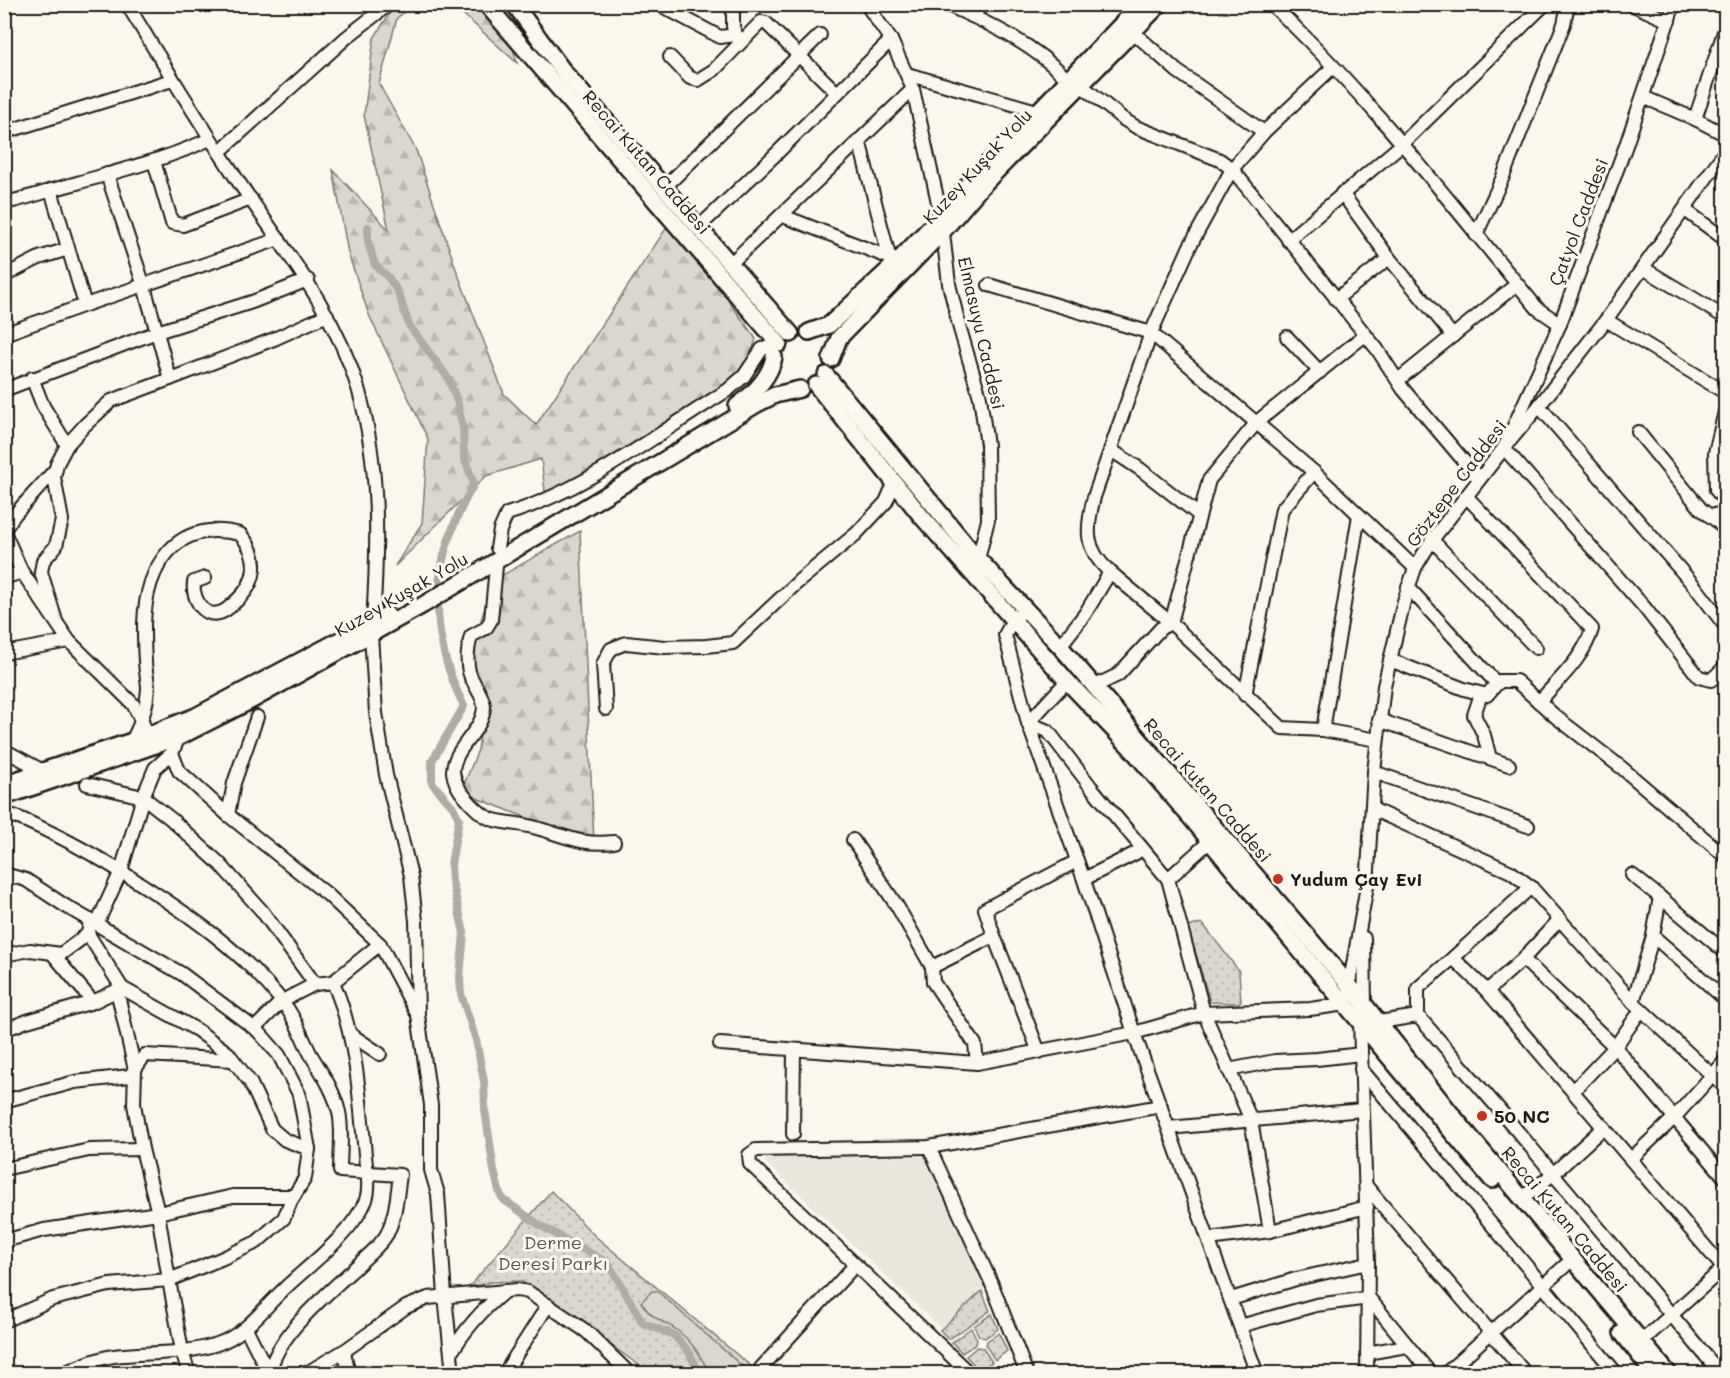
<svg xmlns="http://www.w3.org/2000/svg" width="1730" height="1378" viewBox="0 0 1730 1378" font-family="Mali,sans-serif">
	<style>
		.built { fill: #eae6dc }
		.grass { fill: url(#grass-dots); stroke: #7b7a75; stroke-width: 1.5 }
		.forest { fill: url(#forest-firs); stroke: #7b7a75; stroke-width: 1.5 }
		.garden { fill: #dad7ce; stroke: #7b7a75; stroke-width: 1.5 }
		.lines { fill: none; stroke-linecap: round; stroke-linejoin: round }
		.canal { stroke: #afaca5; stroke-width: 8 }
		.minor-casing { stroke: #1c1c1c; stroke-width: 16 }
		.major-casing { stroke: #1c1c1c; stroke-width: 20 }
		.minor { stroke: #fbf7ec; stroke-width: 12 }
		.major { stroke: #fbf7ec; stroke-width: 15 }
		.poi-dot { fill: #c8321e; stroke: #fbf7ec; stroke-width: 2 }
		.labels { text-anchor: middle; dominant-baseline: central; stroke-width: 6; stroke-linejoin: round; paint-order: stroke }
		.street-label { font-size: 18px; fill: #1c1c1c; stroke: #fbf7ec }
		.poi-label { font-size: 18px; font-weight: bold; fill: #1c1c1c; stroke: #fbf7ec; text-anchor: start }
		.park-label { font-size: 18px; fill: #555451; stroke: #fbf7ec }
	</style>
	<defs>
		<pattern id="grass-dots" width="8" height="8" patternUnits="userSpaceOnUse" patternTransform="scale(1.5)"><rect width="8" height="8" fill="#dad7ce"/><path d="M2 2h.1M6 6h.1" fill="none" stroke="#bab8b0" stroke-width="1.8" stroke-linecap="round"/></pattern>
		<pattern id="forest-firs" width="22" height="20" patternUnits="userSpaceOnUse" patternTransform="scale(1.5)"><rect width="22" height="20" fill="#dad7ce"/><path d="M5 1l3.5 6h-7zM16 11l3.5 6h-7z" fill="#bab8b0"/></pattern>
	</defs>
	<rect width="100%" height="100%" fill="#fbf7ec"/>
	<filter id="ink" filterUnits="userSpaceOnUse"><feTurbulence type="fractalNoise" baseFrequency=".0167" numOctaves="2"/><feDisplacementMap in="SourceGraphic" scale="12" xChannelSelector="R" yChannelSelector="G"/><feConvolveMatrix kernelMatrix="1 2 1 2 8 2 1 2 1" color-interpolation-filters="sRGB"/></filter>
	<g filter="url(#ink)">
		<!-- built -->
		<polygon class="built" points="767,1154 926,1157 985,1287 941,1328 765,1162"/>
		<!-- grass -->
		<g class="grass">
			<polygon points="1202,923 1239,971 1241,1001 1239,1003 1210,1002 1188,927"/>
			<polygon points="551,1191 595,1236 759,1373 650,1373 521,1281 492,1282 469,1287"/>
			<polygon points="982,1291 990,1311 949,1339 940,1330"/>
			<polygon points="992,1314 998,1329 985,1338 979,1336 974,1326"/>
			<polygon points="971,1328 977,1339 976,1344 962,1353 952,1342"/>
			<polygon points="999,1333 1007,1351 995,1360 986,1346 987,1341"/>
			<polygon points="977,1347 983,1348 992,1362 979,1370 966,1356"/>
		</g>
		<!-- forest -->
		<g class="forest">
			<polygon points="395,5 413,5 397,18 379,84 416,150 456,269 504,394 536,425 671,221 756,339 744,376 546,499 541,459 486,476 395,566 422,523 428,439 369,315 348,253 333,170 389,230 364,115 374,38"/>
			<polygon points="453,5 480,5 508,30 517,63"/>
			<polygon points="580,531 594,844 461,792 478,750 484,704 468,648 477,632 494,580"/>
		</g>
		<!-- garden -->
		<path class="garden" d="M652 1291H657L734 1359 746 1370 744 1373H710C701 1358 693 1342 678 1331 663 1320 652 1320 641 1302Z"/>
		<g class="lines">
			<!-- canal -->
			<path class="canal" d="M368 227V242L375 265 388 277 398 292 409 325 448 378 457 401 463 428 464 457 474 484C431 558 425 628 464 706L432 761V783L453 807 459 819 451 864 452 881 464 933 460 977 461 994 476 1040 484 1081 485 1110 494 1171 500 1194 504 1200 541 1226 608 1263 643 1323 674 1335 689 1352 700 1374"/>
			<!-- minor casing -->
			<g class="minor-casing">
				<g id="minor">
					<path d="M127 4C163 64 200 123 238 181 283 248 334 309 358 388 380 464 378 544 373 622"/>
					<polyline points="658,4 720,37 736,35"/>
					<polyline points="733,4 733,27 739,41"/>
					<polyline points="866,4 891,40 913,89 941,216 949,284 960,329 980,397 987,445 988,520 977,563"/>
					<path d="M945 4C989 23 1035 45 1068 80"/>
					<path d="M1271 4C1370 96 1452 206 1538 309L1560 324"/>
					<polyline points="1631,4 1669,21"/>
					<polyline points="1674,4 1625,148 1560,324 1504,448 1644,607 1699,677 1711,680 1726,666"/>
					<polyline points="972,16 983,4"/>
					<polyline points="670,57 690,78 698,80 714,70 761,22 766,23 837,93"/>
					<polyline points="907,74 1037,111"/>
					<polyline points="1081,85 1123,119 1136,127 1220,160 1232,169 1377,349 1403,389 1479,479"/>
					<polyline points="1643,97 1695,119 1726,26"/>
					<polyline points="1695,119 1726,135"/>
					<polyline points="12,130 172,80"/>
					<polyline points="1264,132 1333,67"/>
					<polyline points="859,140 889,256"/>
					<polyline points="219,152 347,37 389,4"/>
					<polyline points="154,161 172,223 183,225 251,199"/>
					<polyline points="107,174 144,286 170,379 274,339 327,315"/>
					<polyline points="665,187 820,35"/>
					<polyline points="51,190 85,305 279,239"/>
					<polyline points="1342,193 1389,258 1453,336"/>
					<path d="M4 203C29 198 53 189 77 183 122 170 167 159 210 139"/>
					<polyline points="1685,210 1726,240"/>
					<polyline points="783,216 898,261"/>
					<polyline points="699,227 772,158 891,40"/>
					<polyline points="1476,235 1502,179 1564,24 1568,4"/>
					<polyline points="1288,240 1401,145 1545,4"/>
					<polyline points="730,264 913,89"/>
					<polyline points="1643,268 1726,318"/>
					<polyline points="4,276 39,258 68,249"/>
					<polyline points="989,285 1151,333 1314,472 1415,568"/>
					<polyline points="1336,299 1389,258"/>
					<polyline points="1606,320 1726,393"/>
					<polyline points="4,334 85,305"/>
					<polyline points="1365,335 1257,422 1209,480 1171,623 1282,728 1323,730 1377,740"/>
					<polyline points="1287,337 1320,372"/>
					<polyline points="32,378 43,406 67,445 57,464 54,477 62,520 56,546 43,561 41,572 56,621"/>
					<polyline points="1398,380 1517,284"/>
					<polyline points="4,390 157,332 252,302 308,280"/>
					<polyline points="1539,406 1697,589 1726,627"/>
					<polyline points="1726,407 1715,453 1716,490 1726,502"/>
					<polyline points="1638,432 1701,509 1718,522 1726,532"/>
					<polyline points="67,445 85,425 111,401 170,379"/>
					<polyline points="1111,450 1140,469 1199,515"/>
					<path d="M1466 496 1592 629C1584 658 1558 680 1539 702"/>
					<polyline points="1710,516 1726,512"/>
					<polyline points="4,530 15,514 56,469"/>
					<polyline points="4,532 22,572 69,641 133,704 144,726"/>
					<polyline points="1432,540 1536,648"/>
					<path d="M497 548 500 530 507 514C586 490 658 433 728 390L744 376 762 349 779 344"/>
					<path d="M496 566 491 620 486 628 471 636C467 651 465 668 473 681 477 690 483 696 484 706 484 731 453 747 453 772 454 781 459 790 465 797 492 829 497 818 533 827 564 835 580 846 614 842"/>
					<path d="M1110 572C1084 549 1086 529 1094 497L1151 333 1190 246 1232 169 1264 132 1177 71 1133 32"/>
					<polyline points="4,578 22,572"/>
					<polyline points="1408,587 1497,684"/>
					<polyline points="1019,615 1013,620 1005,635 1028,723 1083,877 1134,1033 1257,1374"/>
					<polyline points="371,635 376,713 386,775 411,876 416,921 418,1015 431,1105 431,1170 438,1194 445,1296 453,1374"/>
					<polyline points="1060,646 1085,614 1110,572 1171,623 1161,628 1118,675 1093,687"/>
					<polyline points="4,653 69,641"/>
					<polyline points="1390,660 1464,689 1487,695 1499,681 1516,681 1556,717 1622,768 1726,857"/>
					<polyline points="1067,681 1028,723 1048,731 1091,787 1168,879 1204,1013 1251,1120 1270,1231"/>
					<polyline points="1481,694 1474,715 1484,735 1490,758"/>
					<polyline points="1245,695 1282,509 1314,472"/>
					<polyline points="606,709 603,664 611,649 626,643 665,647 706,646 733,643 799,581 856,534 886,502 895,481"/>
					<polyline points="1379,720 1509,765"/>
					<polyline points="1323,730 1359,515"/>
					<polyline points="179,737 172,753 179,771 228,815 328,895 380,944 416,1012"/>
					<path d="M132 741C141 724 147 708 148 689 148 679 145 670 145 661 144 649 144 636 144 624 146 567 175 518 240 534 261 557 258 583 234 603 230 607 224 612 219 613 202 618 192 596 194 582L205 578"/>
					<polyline points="4,750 43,771"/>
					<polyline points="1374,772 1528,826"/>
					<polyline points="87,784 143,797 171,819 220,864 262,911 315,984"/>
					<polyline points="1372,809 1511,872 1531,887 1633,1002 1726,1088"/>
					<polyline points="228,815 234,783 257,717"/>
					<path d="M14 816C59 834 100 858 141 884 194 918 241 951 281 1000 295 1016 301 1036 311 1055 322 1073 334 1091 339 1112 343 1130 340 1152 340 1171L400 1175C397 1196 396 1215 387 1234 381 1245 368 1255 359 1264 329 1293 278 1332 269 1374"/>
					<polyline points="853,840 897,906 932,967 933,982 975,1044 977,1063"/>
					<polyline points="4,874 26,880 67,907 182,974 258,1031 279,1055 299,1094 309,1149 305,1178 291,1201 284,1218 257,1242 223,1258 169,1280 109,1285 53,1299 4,1321"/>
					<polyline points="1632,875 1660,897"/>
					<polyline points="1084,879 1136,853 1141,847"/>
					<polyline points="1168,879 1210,841"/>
					<polyline points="90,920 88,934 122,988 197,1030 228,1053 250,1082 272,1129 285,1140 309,1149"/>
					<polyline points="1559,920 1523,959 1615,1047 1726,1179"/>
					<polyline points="97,924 121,871 143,797 155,768 172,753"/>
					<polyline points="994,936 1039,1052"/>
					<polyline points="1653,936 1726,1000"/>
					<polyline points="1364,938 1365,1004 1360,1021 1368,1263 1367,1374"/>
					<polyline points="52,953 93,1002 122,988"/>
					<polyline points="4,955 30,950 61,954 88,934"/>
					<polyline points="1453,958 1531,887"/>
					<polyline points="932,967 994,936 985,909 1077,861"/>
					<polyline points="117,990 135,1070 134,1104 142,1149 158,1213 169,1280 182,1351 189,1374"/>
					<polyline points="1487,991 1523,959"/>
					<polyline points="1633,1002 1653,936 1660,897 1726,953"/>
					<polyline points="1379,1022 1418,1016"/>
					<polyline points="255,1028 282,1001 315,984 333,982 380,944"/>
					<polyline points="4,1030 27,1021 93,1002"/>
					<polyline points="350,1034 380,1054"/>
					<polyline points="720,1044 977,1063 1134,1033 1204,1013 1310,1009 1346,1004 1367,886 1374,772 1384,686 1404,601 1415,568 1432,540 1504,448 1539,406 1606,320 1726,150"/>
					<polyline points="1361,1069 1617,1374"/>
					<polyline points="1228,1070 1275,1061 1317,1059 1361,1054"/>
					<polyline points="1573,1091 1615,1047 1641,1010"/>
					<polyline points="4,1101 75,1082 130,1076 145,1055 233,1060"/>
					<polyline points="1169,1128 1362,1110"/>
					<polyline points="793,1134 794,1050"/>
					<polyline points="929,1147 991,1282 1027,1374"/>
					<polyline points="1631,1159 1673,1119 1726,1060"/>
					<polyline points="4,1169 89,1150 142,1149"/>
					<polyline points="1366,1186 1526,1374"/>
					<polyline points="1521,1199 1553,1174 1604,1127"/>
					<polyline points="1209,1239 1270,1231 1367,1207"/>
					<polyline points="4,1241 44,1230 158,1213 233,1196 294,1196"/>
					<polyline points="1231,1299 1296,1279 1368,1263"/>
					<polyline points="1240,1326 1316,1305 1369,1298 1431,1374"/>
					<polyline points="246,1328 268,1372"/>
					<polyline points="1642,1341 1726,1266"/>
					<polyline points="344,1352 349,1374"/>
					<path d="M451 1353C465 1329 483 1309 505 1291"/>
					<polyline points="1367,1353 1407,1346"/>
					<polyline points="761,1368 855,1265"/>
					<path d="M62 1374C77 1367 97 1358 114 1356 148 1352 184 1355 217 1344 245 1335 263 1309 283 1290 309 1265 352 1234 366 1200 371 1186 366 1170 365 1155 360 1098 356 1035 333 982"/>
					<polyline points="305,1374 347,1349 406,1307 428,1298 517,1290 528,1292 586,1331 630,1374"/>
					<polyline points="504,1374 548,1305"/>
					<polyline points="970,1374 750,1164 749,1155 756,1150 929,1147 1161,1106"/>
					<polyline points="1445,1374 1566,1265"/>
					<polyline points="1721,1374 1498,1108 1418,1016 1418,988 1453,958 1487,991 1726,1271"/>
				</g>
			</g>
			<!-- major casing -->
			<g class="major-casing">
				<g id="major">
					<polyline points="486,4 779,344"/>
					<polyline points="514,4 564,72 791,334"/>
					<polyline points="809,332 829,325 898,261 941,216 972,180 1141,4"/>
					<polyline points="831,359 839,338 943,231 980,188 1160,4"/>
					<polyline points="826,375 978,559 1060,646 1349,985 1453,1116 1669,1374"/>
					<polyline points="816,385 922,517 1067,681 1130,747 1191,818 1262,905 1492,1180"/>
					<path d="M737 406C753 394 770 378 774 357"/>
					<polyline points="4,784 132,741 196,716 387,615"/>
					<polyline points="4,797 179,737 254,699 423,605 757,404 775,395 800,389"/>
					<polyline points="1622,1333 1654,1374"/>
				</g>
			</g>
			<!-- minor -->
			<use href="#minor" class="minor"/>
			<!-- major -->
			<use href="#major" class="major"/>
		</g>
	</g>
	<!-- markers -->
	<g class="poi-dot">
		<circle cx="1278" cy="879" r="6"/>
		<circle cx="1482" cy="1116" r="6"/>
	</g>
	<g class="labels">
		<!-- street labels -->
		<g class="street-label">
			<text transform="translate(647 162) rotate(49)">Recai Kutan Caddesi</text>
			<text transform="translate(977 166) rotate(-47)">Kuzey Kuşak Yolu</text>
			<text transform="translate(1578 222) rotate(-69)">Çatyol Caddesi</text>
			<text transform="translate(982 333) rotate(77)">Elmasuyu Caddesi</text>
			<text transform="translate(1456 483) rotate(-53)">Göztepe Caddesi</text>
			<text transform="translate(401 594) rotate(-30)">Kuzey Kuşak Yolu</text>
			<text transform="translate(1208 790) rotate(49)">Recai Kutan Caddesi</text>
			<text transform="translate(1565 1219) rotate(50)">Recai Kutan Caddesi</text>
		</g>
		<!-- poi labels -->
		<g class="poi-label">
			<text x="1290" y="879">Yudum Çay Evi</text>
			<text x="1494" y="1116">50 NC</text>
		</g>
		<!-- park labels -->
		<g class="park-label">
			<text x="553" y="1242">Derme<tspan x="553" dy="21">Deresi Parkı</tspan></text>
		</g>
	</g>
	<!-- margin -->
	<rect width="1730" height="1378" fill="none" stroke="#fbf7ec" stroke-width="24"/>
	<rect x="12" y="12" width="1706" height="1354" fill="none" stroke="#1c1c1c" stroke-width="2" filter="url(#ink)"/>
</svg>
